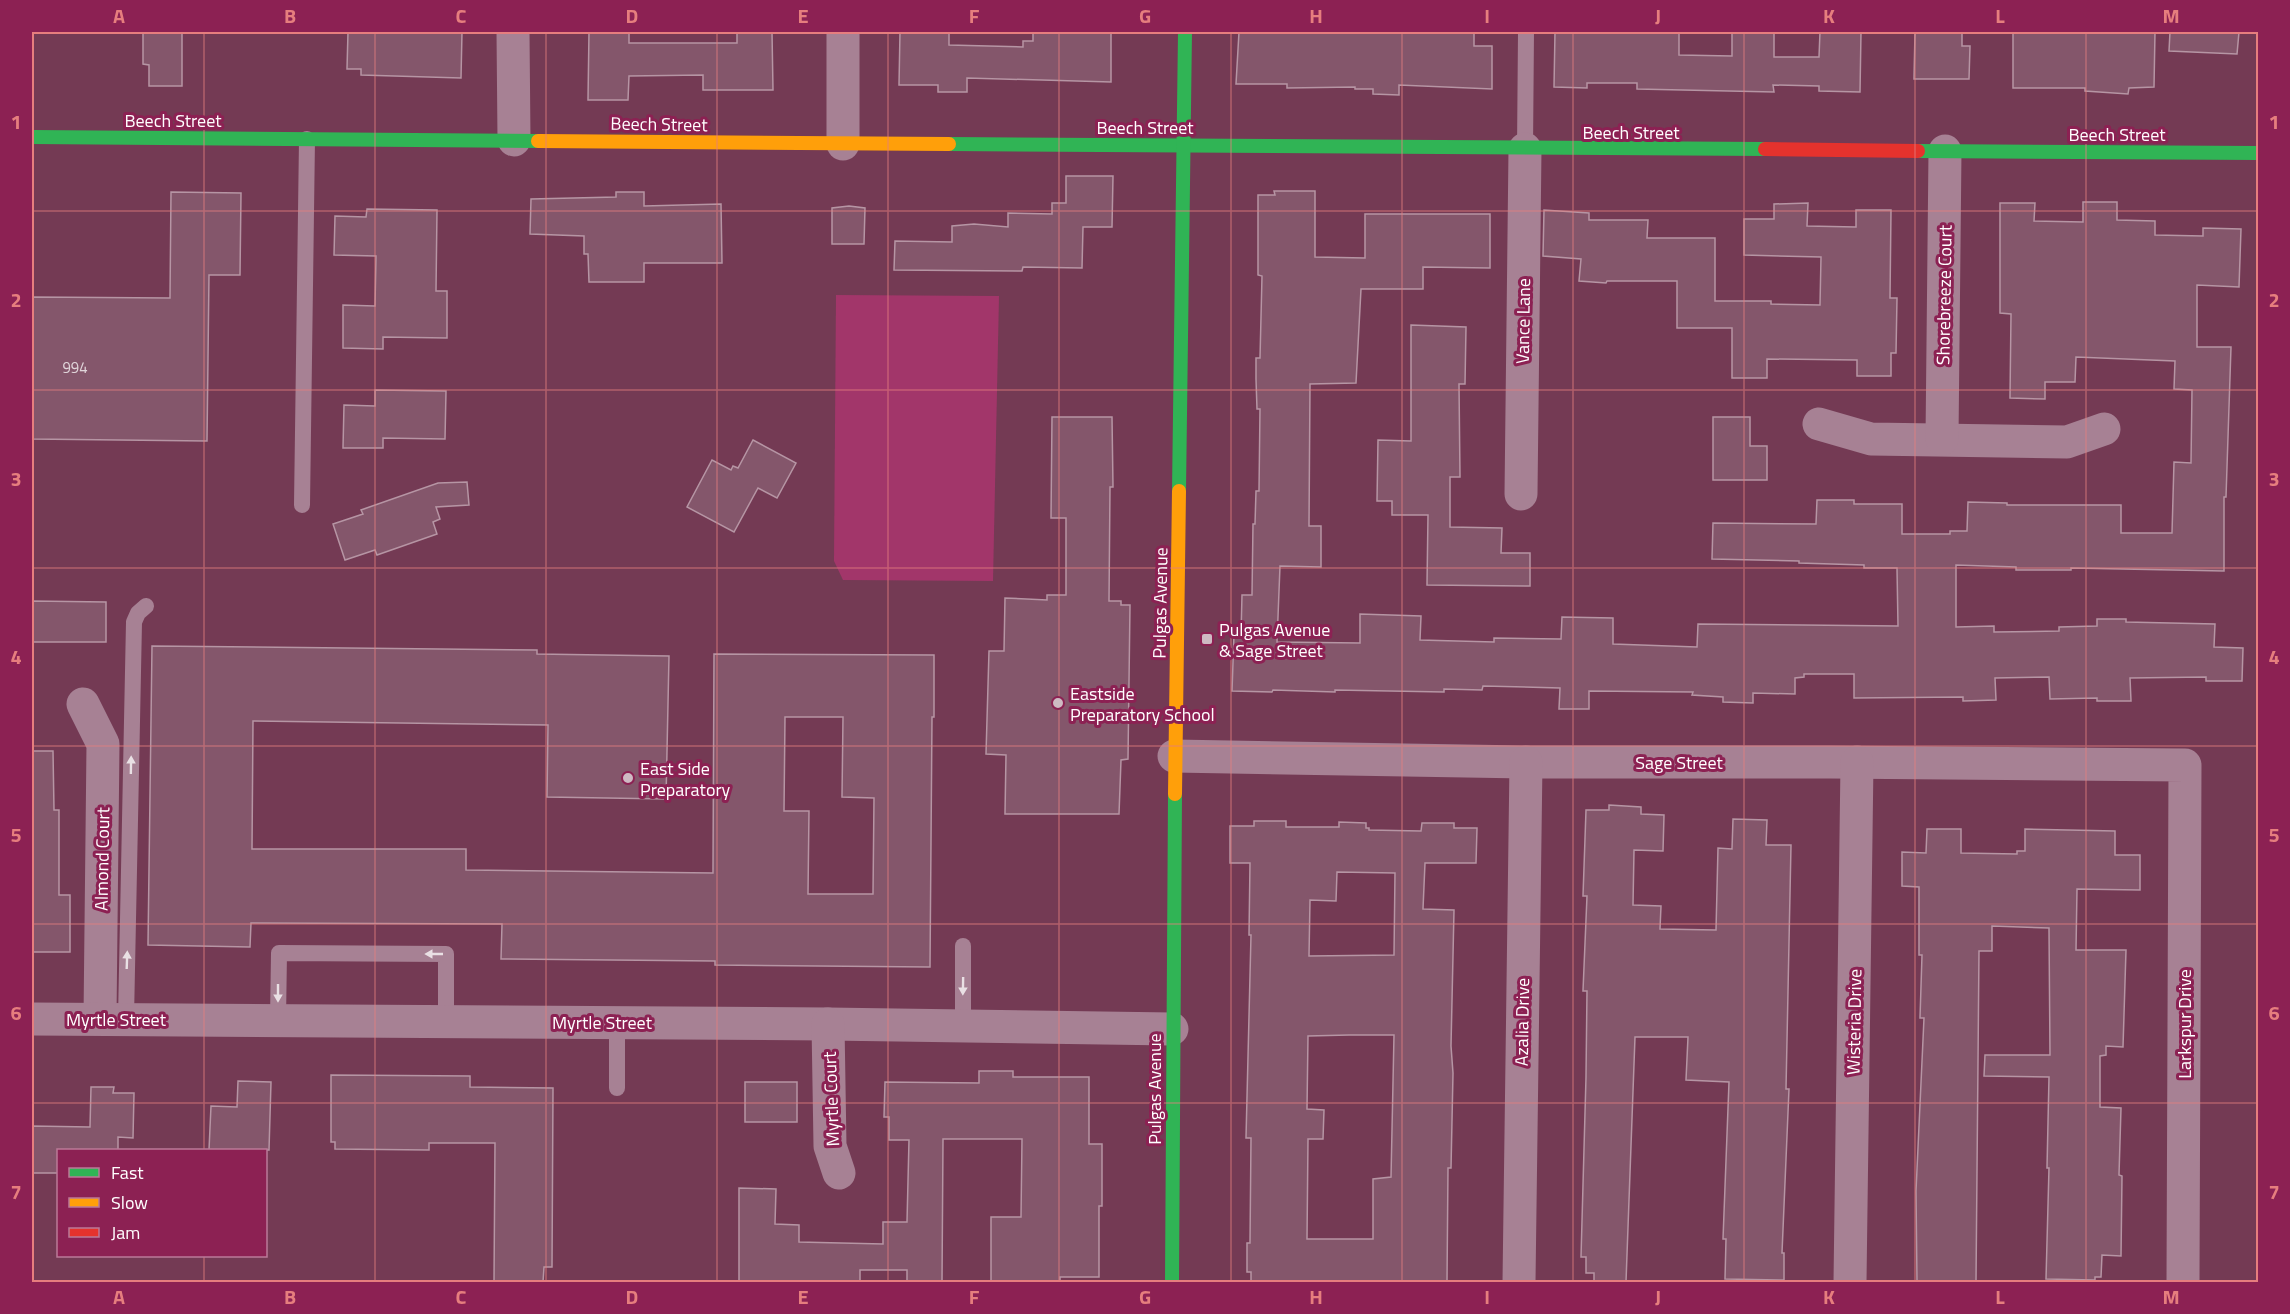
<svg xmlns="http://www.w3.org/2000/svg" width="2290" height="1314" viewBox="0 0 2290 1314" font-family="'Titillium Web',sans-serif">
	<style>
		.green { fill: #a2366a }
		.building { fill: #84566b; stroke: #b695a4; stroke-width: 1.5; fill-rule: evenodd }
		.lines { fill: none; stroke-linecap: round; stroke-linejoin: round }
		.lane { stroke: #a78194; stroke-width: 16 }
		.street { stroke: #a78194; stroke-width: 33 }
		.fast { stroke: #30b455; stroke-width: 14 }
		.slow { stroke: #ff9f0a; stroke-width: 14 }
		.jam { stroke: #e5322d; stroke-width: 14 }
		.oneway { fill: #e9e0e4 }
		.grid { fill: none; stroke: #e67e7e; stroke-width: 1.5; stroke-opacity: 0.55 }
		.poi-dot { fill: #cebac3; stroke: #8c2153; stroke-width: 2 }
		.labels { text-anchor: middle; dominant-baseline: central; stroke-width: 6; stroke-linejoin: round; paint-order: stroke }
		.number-label { font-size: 15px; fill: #e0d5da }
		.street-label { font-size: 18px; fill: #fff; stroke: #8c2153 }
		.poi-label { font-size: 18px; fill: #fff; stroke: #8c2153; text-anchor: start }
		.neatline { fill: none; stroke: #e67e7e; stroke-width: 2 }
		.grid-label { font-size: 20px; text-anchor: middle; font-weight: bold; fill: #e67e7e }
	</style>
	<rect width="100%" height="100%" fill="#743a54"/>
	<!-- green -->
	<polygon class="green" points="836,295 999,296 993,581 843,580 834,561"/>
	<!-- building -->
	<g class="building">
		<polygon points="143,32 182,32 182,86 149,86 149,65 143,64"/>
		<polygon points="348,32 462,32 461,78 361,75 361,69 347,69"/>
		<polygon points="589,32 629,32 629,43 737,43 737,32 772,32 773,90 703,90 703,75 629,76 628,100 588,100"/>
		<polygon points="900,32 949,32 949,45 1023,47 1023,41 1033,41 1033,32 1111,32 1111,82 967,78 967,92 938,92 938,85 899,85"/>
		<polygon points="1239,32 1474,32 1474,46 1492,46 1492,89 1399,85 1399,95 1373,94 1373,89 1355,89 1355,87 1287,88 1287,84 1236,84"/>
		<polygon points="1555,32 1679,32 1679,55 1732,56 1732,32 1774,32 1774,57 1819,57 1820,32 1861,32 1860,92 1819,91 1819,86 1773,85 1774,92 1637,89 1637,83 1587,83 1587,88 1554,87"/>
		<polygon points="1915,32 1962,32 1962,46 1970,46 1969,79 1914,79"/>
		<polygon points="2013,32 2155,32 2154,87 2129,88 2128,94 2085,91 2085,88 2013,88"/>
		<polygon points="2170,32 2239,32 2237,54 2169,51"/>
		<polygon points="1066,176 1113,176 1112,227 1083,227 1082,268 1023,267 1022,271 894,270 895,241 952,242 952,226 974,224 1008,227 1008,213 1052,214 1052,203 1066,203"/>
		<polygon points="1274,191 1315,191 1315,257 1365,258 1365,214 1490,214 1490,268 1423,267 1423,289 1361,289 1356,383 1310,384 1309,526 1321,526 1321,567 1280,566 1277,642 1360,643 1360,614 1421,616 1420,640 1494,642 1494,638 1561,639 1562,617 1613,618 1613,644 1697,647 1698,624 1898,626 1897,568 1864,568 1864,565 1799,563 1799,561 1712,559 1713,523 1816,524 1817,500 1854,500 1854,504 1902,504 1902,534 1950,534 1950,531 1967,531 1968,502 2007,503 2007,505 2121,505 2121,533 2172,533 2174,462 2191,463 2192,390 2174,389 2175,361 2076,357 2075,382 2045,382 2045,399 2010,398 2011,314 2000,313 2000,203 2035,203 2034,221 2083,222 2083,202 2117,202 2117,220 2155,221 2155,235 2203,236 2203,228 2241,229 2239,287 2197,285 2197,347 2231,347 2226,497 2224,497 2224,571 2071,568 2071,570 2016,570 2016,567 1956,565 1956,627 1994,626 1994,632 2059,631 2059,627 2097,626 2097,619 2126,619 2126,622 2215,624 2214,647 2243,648 2242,681 2206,681 2206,677 2130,678 2131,701 2097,701 2097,698 2050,699 2049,677 1995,678 1996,700 1963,701 1963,697 1854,698 1854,674 1804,674 1804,677 1795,678 1795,694 1753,693 1753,703 1723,702 1723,697 1692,695 1693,692 1589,691 1589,709 1559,709 1560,688 1483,686 1482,690 1444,689 1444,692 1335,690 1335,692 1273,690 1272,692 1232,691 1234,634 1241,634 1242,595 1252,595 1253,524 1255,524 1256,491 1259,491 1260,409 1257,409 1256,379 1256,358 1260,358 1262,276 1258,275 1258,195 1275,195"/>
		<polygon points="171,192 241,193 240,275 209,275 207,441 32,439 32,297 170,298"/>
		<polygon points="616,192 644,192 644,206 721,204 722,263 644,263 644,282 589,282 588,254 584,254 584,236 530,234 531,199 616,197"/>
		<polygon points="1808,203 1807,226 1856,227 1856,210 1891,210 1890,298 1897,298 1896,353 1891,353 1891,376 1857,376 1857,360 1767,359 1767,378 1732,378 1732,328 1677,328 1677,281 1607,281 1606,283 1579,281 1581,259 1543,256 1544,210 1589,213 1589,220 1648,220 1647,238 1715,238 1715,301 1771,301 1771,304 1820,305 1821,257 1744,255 1744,219 1774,219 1774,204"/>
		<polygon points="849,206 865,208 864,244 832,244 832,208"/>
		<polygon points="367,209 437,210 436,291 447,291 447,338 383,337 383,349 343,348 343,305 375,306 376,256 334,255 335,216 366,217"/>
		<polygon points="1411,325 1466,327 1465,384 1459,384 1460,477 1450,477 1450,527 1502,528 1501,553 1530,553 1530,586 1427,585 1428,515 1392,515 1392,501 1377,501 1378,440 1411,441"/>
		<polygon points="375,390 446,391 445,439 383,438 383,448 343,448 344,405 375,406"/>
		<polygon points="1052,417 1112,417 1113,487 1110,487 1109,601 1121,601 1121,605 1130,605 1128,759 1121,760 1119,814 1005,814 1006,755 986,754 989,651 1004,651 1005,598 1047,600 1047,595 1066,595 1066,518 1051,518"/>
		<polygon points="1713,417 1750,417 1750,446 1767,446 1767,480 1713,480"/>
		<polygon points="753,440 796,463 777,498 758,488 734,532 687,507 712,460 731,470 733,466 738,468"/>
		<polygon points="467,482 469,505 436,507 440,519 433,522 437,534 377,555 375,550 345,560 333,524 363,514 361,510 438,483"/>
		<polygon points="32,601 106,602 106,642 32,642"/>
		<path d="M152 646 537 650V654L669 656 666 799 547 797 548 725 253 721 252 849H466V870L713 873 714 654 934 655V717H932L930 967 715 965V961L501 959 502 924 251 923 250 947 148 945ZM785 717H843L842 797 874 798 873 894H808L809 811H784Z"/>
		<polygon points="32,751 53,751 54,810 59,810 59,895 70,895 70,952 32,952"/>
		<polygon points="1609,805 1641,807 1641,814 1664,815 1663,851 1634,850 1633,905 1661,906 1660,929 1716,930 1718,848 1732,849 1733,819 1767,820 1766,845 1791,845 1786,1089 1789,1089 1782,1253 1784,1253 1784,1280 1725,1279 1726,1239 1723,1239 1729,1082 1686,1080 1688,1037 1635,1037 1626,1282 1594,1282 1594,1273 1586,1273 1586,1257 1581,1257 1586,1077 1587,991 1583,991 1587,896 1583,896 1586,810 1609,810"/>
		<path d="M1254 821H1286V827H1339V822L1366 823V828H1369V830L1421 831 1422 823H1454V828H1477L1476 863H1425L1423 909 1454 910 1451 1046 1453 1073 1451 1168H1448L1447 1282H1251V1272H1247V1243H1250L1251 1138H1246L1251 935H1249L1250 863H1230V826H1254ZM1337 872 1395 873 1394 955 1309 956 1310 900 1336 901ZM1349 1035H1394L1391 1177 1373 1179V1239H1307L1308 1139H1323L1324 1110 1307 1109 1308 1036Z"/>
		<polygon points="1927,829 1961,829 1961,853 2017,854 2017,851 2025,851 2025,829 2115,831 2115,855 2140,855 2140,890 2077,889 2076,950 2126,950 2123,1047 2106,1046 2106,1055 2100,1056 2100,1107 2121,1108 2119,1175 2122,1176 2121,1256 2102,1255 2101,1277 2095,1277 2095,1280 2046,1279 2049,1168 2047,1168 2049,1077 1984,1076 1985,1055 2050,1055 2049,928 1992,926 1992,951 1979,951 1976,1282 1917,1282 1916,1191 1924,1018 1920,1018 1922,955 1919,955 1919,887 1902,886 1902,852 1926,853"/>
		<polygon points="979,1071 1013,1071 1013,1077 1089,1077 1089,1144 1102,1144 1102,1206 1099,1206 1099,1277 1060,1277 1060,1281 991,1281 991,1217 1021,1217 1022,1139 943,1139 942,1282 907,1282 907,1270 860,1270 860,1282 739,1282 739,1188 776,1189 775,1224 799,1225 799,1242 883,1244 883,1222 907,1222 909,1140 889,1140 889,1117 884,1117 885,1082 979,1083"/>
		<polygon points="331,1075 470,1076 470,1087 553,1088 552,1267 544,1267 543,1282 494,1282 495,1143 429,1143 429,1150 335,1149 335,1142 331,1142"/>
		<polygon points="238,1081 271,1082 269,1150 209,1150 211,1106 237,1107"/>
		<rect x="745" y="1082" width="52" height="40"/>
		<polygon points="91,1087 114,1087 113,1093 134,1093 133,1138 118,1137 118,1150 58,1150 58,1173 32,1173 32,1126 90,1127"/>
	</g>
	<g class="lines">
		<!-- lane -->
		<g class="lane">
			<polyline points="1525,149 1526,32"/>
			<polyline points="302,505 307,139"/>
			<polyline points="126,1019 134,622 138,613 146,606"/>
			<polyline points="278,1020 279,953 446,954 446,1021"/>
			<polyline points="963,1026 963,946"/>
			<polyline points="617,1088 617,1022"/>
		</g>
		<!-- street -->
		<g class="street">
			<polyline points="513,32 514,140"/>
			<polyline points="843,32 843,144"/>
			<polyline points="1819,424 1871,439 2067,442 2104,429"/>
			<polyline points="1942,439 1945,151"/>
			<polyline points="1521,494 1525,149"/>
			<polyline points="83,704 103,744 100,1018"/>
			<polyline points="1174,756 1526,762 1830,762 2185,765 2183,1282"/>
			<polyline points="32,1019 828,1024 1172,1029"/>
			<polyline points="828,1024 830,1146 839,1173"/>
			<polyline points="1519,1282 1526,762"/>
			<polyline points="1850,1282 1857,762"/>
		</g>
		<!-- fast -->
		<g class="fast">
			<polyline points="32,137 538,141"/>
			<polyline points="949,144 1765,149"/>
			<polyline points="1918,151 2258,153"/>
			<polyline points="1179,491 1185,32"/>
			<polyline points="1172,1282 1175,794"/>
		</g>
		<!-- slow -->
		<g class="slow">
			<polyline points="538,141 949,144"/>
			<polyline points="1175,794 1179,491"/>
		</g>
		<!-- jam -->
		<polyline class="jam" points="1765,149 1918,151"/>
	</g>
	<!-- one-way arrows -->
	<defs><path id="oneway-solid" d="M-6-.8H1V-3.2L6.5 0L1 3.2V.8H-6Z" transform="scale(1.5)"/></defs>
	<g class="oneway">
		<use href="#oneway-solid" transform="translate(131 765) rotate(-89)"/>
		<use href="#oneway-solid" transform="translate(434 954) rotate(-180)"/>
		<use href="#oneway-solid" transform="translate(127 960) rotate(-88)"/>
		<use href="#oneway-solid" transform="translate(963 986) rotate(91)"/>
		<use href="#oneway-solid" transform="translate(278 993) rotate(90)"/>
	</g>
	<!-- grid -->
	<path class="grid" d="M204 32V1150M375 32V1282M546 32V1282M717 32V1282M888 32V1282M1059 32V1282M1231 32V1282M1402 32V1282M1573 32V1282M1744 32V1282M1915 32V1282M2086 32V1282M32 211H2258M32 390H2258M32 568H2258M32 746H2258M32 924H2258M32 1103H2258M204 1256V1282"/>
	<!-- markers -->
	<g class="poi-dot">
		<rect x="1201" y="633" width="12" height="12" rx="3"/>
		<circle cx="1058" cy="703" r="6"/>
		<circle cx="628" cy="778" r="6"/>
	</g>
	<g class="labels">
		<!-- number labels -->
		<g class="number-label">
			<text x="75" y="367">994</text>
		</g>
		<!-- street labels -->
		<g class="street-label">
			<text x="173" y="120">Beech Street</text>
			<text transform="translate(659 124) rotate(1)">Beech Street</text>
			<text x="1145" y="127">Beech Street</text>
			<text x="1631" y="132">Beech Street</text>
			<text x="2117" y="134">Beech Street</text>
			<text transform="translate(1944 295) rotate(-89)">Shorebreeze Court</text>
			<text transform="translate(1523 321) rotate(-89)">Vance Lane</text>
			<text transform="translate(1160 603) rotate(-89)">Pulgas Avenue</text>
			<text x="1679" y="762">Sage Street</text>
			<text transform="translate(102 859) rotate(-89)">Almond Court</text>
			<text x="116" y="1019">Myrtle Street</text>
			<text x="602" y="1022">Myrtle Street</text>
			<text transform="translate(1522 1022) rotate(-89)">Azalia Drive</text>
			<text transform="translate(1854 1022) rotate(-89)">Wisteria Drive</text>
			<text transform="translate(2184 1024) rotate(-90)">Larkspur Drive</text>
			<text transform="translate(1154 1089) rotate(-90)">Pulgas Avenue</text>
			<text transform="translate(831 1099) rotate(-92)">Myrtle Court</text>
		</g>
		<!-- poi labels -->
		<g class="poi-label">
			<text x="1219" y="629">Pulgas Avenue<tspan x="1219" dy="21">&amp; Sage Street</tspan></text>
			<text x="1070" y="693">Eastside<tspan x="1070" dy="21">Preparatory School</tspan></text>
			<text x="640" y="768">East Side<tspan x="640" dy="21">Preparatory</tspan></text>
		</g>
	</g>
	<!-- border -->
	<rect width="2290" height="1314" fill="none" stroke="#8c2153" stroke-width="66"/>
	<!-- legend -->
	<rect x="57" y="1149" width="210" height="108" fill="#8c2153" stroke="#ba7a98" stroke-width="1.5"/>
	<rect x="69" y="1168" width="30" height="9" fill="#30b455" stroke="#ba7a98" stroke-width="1.5"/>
	<text x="111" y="1179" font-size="18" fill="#ffffff">Fast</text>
	<rect x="69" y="1198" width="30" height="9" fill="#ff9f0a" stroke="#ba7a98" stroke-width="1.5"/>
	<text x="111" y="1209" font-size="18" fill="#ffffff">Slow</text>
	<rect x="69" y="1228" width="30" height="9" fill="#e5322d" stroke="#ba7a98" stroke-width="1.5"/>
	<text x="111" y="1239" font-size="18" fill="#ffffff">Jam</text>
	<rect x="33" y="33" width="2224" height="1248" class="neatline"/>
	<g class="grid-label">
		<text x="119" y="23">A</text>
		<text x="290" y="23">B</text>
		<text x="461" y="23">C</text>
		<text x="632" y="23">D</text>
		<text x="803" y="23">E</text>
		<text x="974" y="23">F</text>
		<text x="1145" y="23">G</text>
		<text x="1316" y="23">H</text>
		<text x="1487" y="23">I</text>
		<text x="1658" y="23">J</text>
		<text x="1829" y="23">K</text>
		<text x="2000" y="23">L</text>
		<text x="2171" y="23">M</text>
		<text x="16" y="129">1</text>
		<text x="2274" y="129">1</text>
		<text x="16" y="307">2</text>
		<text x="2274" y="307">2</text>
		<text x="16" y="486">3</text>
		<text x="2274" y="486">3</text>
		<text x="16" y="664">4</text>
		<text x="2274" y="664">4</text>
		<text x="16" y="842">5</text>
		<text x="2274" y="842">5</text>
		<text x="16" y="1020">6</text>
		<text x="2274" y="1020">6</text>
		<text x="16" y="1199">7</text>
		<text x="2274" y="1199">7</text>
		<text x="119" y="1304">A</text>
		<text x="290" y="1304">B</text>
		<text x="461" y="1304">C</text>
		<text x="632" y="1304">D</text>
		<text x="803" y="1304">E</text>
		<text x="974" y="1304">F</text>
		<text x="1145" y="1304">G</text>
		<text x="1316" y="1304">H</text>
		<text x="1487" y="1304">I</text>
		<text x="1658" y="1304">J</text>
		<text x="1829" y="1304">K</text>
		<text x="2000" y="1304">L</text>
		<text x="2171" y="1304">M</text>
	</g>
</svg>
